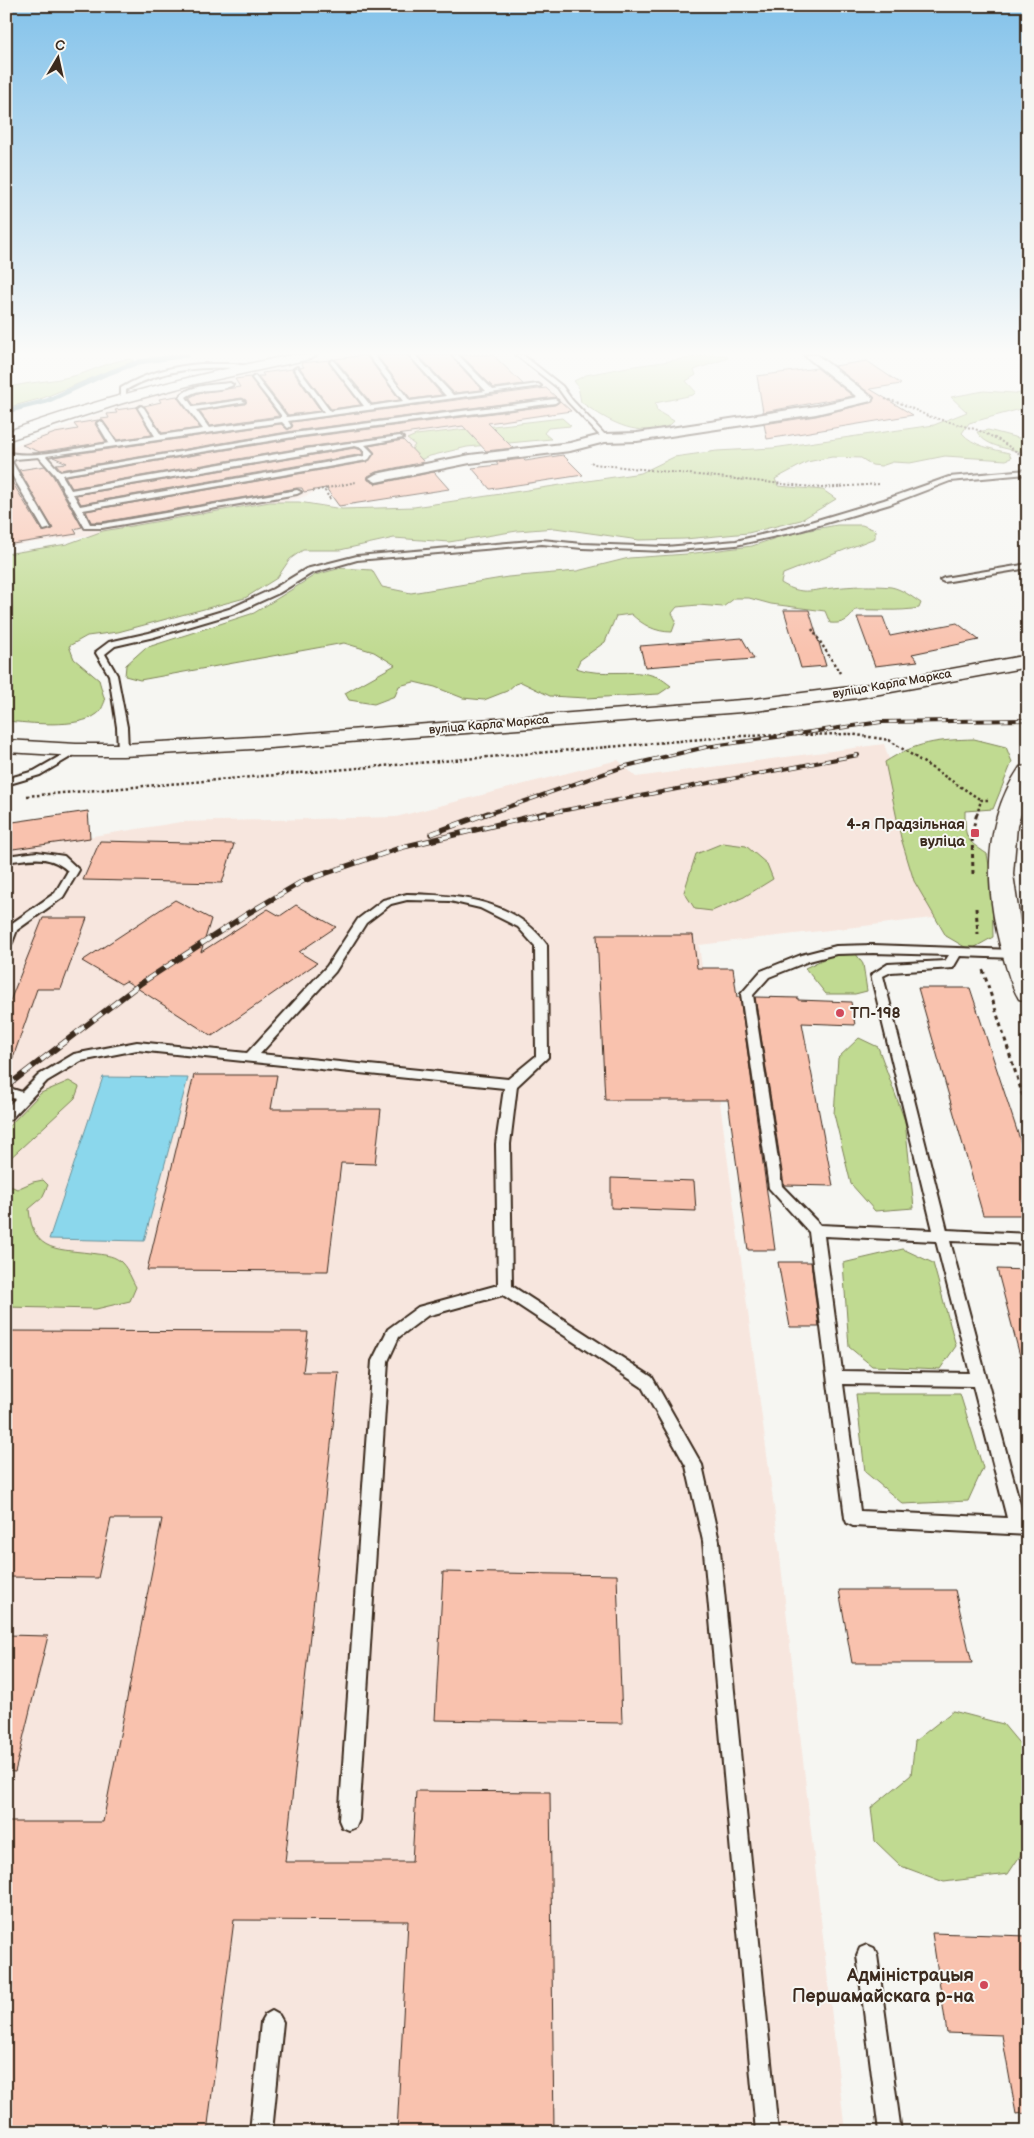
<svg xmlns="http://www.w3.org/2000/svg" width="1034" height="2138" viewBox="0 0 1034 2138" font-family="'Balsamiq Sans',sans-serif">
	<style>
		.built { fill: #f7e6de }
		.green { fill: #c0da91; stroke: #7e8258 }
		.water { fill: #8bd7ec; stroke: #6b929a }
		.lines { fill: none; stroke-linecap: round; stroke-linejoin: round }
		.stream { stroke: #6b929a; stroke-width: 5 }
		.building { fill: #f9c2ae; stroke: #3b2a1e }
		.service-casing { stroke: #3b2a1e; stroke-width: 4 }
		.minor-casing { stroke: #3b2a1e; stroke-width: 4 }
		.secondary-casing { stroke: #3b2a1e; stroke-width: 3 }
		.path-far2 { stroke: #3b2a1e; stroke-width: 2; stroke-dasharray: 2 2; stroke-linecap: butt }
		.path-far1 { stroke: #3b2a1e; stroke-width: 2.5; stroke-dasharray: 2.5 2.5; stroke-linecap: butt }
		.path { stroke: #3b2a1e; stroke-width: 3; stroke-dasharray: 4 4; stroke-linecap: butt }
		.service { fill: #f6f6f2; fill-rule: evenodd }
		.minor { fill: #f6f6f2; fill-rule: evenodd }
		.secondary { fill: #f6f6f2; fill-rule: evenodd }
		.rail-far1-casing { stroke: #3b2a1e; stroke-width: 4 }
		.rail-casing { stroke: #3b2a1e; stroke-width: 5.5 }
		.rail-far1 { stroke: #f6f6f2; stroke-width: 2.5; stroke-dasharray: 8; stroke-linecap: butt }
		.rail { stroke: #f6f6f2; stroke-width: 4; stroke-dasharray: 11; stroke-linecap: butt }
		.poi-dot { fill: #d1495b; stroke: #f6f6f2; stroke-width: 2 }
		.labels { text-anchor: middle; dominant-baseline: central; stroke-width: 4; stroke-linejoin: round; paint-order: stroke }
		.far-street-label { font-size: 12px; fill: #3b2a1e; stroke: #f6f6f2 }
		.poi-label { font-size: 15px; font-weight: bold; fill: #3b2a1e; stroke: #f6f6f2; text-anchor: end }
		.near-poi-label { font-size: 18px; font-weight: bold; fill: #3b2a1e; stroke: #f6f6f2; text-anchor: end }
	</style>
	<rect width="100%" height="100%" fill="#f6f6f2"/>
	<filter id="ink" filterUnits="userSpaceOnUse"><feTurbulence type="fractalNoise" baseFrequency=".02" numOctaves="2"/><feDisplacementMap in="SourceGraphic" scale="10" xChannelSelector="R" yChannelSelector="G"/><feConvolveMatrix kernelMatrix="1 2 1 2 8 2 1 2 1" color-interpolation-filters="sRGB"/></filter>
	<g filter="url(#ink)">
		<!-- built -->
		<g class="built">
			<polygon points="336,355 508,355 547,383 577,411 430,434 399,464 322,489 298,499 115,532 6,546 6,449 125,404 233,375"/>
			<polygon points="884,744 941,917 699,945 777,1530 845,2132 6,2132 6,850 181,822 396,817 618,760 636,777"/>
		</g>
		<!-- green -->
		<g class="green">
			<path d="M711 355H726L728 358 694 370 696 375 686 381 696 392 693 395 655 403 657 411 674 421C669 427 665 427 657 429 628 434 604 418 581 402L578 386 574 381 586 375 628 367Z"/>
			<path d="M129 359 134 361 43 398 6 408V388C27 382 48 382 69 377 90 373 108 361 129 359Z"/>
			<path d="M984 391 1028 394V407L969 423 962 433C973 446 993 449 1009 453L1011 458 1006 460 945 456 910 463 893 462 881 466 872 465 861 458 832 457 807 462 775 479 778 486 823 490 836 499 801 520 748 533 685 539 639 540 555 528 517 531 449 542 394 538 340 550H303L290 559 277 578 245 598 118 632 87 636 69 646 74 659 99 680 105 701C103 705 101 712 97 714 78 729 29 723 6 721V554L67 544 103 531 270 502H299L342 509 414 507 641 473 674 457 717 451 773 448 934 425 967 412 951 397Z"/>
			<polygon points="562,418 571,426 548,428 544,433 551,439 467,447 430,456 409,464 392,454 412,449 415,445 407,439 416,435"/>
			<path d="M988 430 1018 438 1028 436V453C1011 449 987 448 977 432Z"/>
			<path d="M837 525H862L875 530V538L783 574 781 583C803 596 810 590 833 588 851 586 873 585 891 587 902 589 912 597 921 603L919 608C898 612 876 609 855 610 849 621 842 624 830 623L825 611 771 604 749 598H735L723 607 698 605 677 607 672 613 676 621 672 632C655 632 643 625 631 614L616 616 605 642 580 660 576 668C602 678 632 667 658 677 662 679 667 683 671 686L659 694 586 698 550 696 521 682 515 684 507 691 484 700 463 698 435 687 414 682 399 686 395 696 374 704 349 700 345 693 395 665 374 652 344 643 140 680 125 676 126 665 145 648 254 613 315 575 341 568 372 570 382 587 411 593 508 577 577 571 629 558 687 554 752 546 788 534Z"/>
			<path d="M974 739 1006 747 1012 762 993 809 965 811C965 839 965 839 987 854L992 883 993 937 970 950 946 936 914 881 901 838 885 762C916 742 938 740 974 739Z"/>
			<polygon points="723,843 746,846 767,864 773,879 744,897 712,911 695,909 684,892 696,854"/>
			<polygon points="856,954 863,964 867,991 855,994 826,994 805,968 830,956"/>
			<polygon points="859,1038 878,1047 905,1121 914,1208 875,1211 851,1184 834,1114 838,1058"/>
			<polygon points="69,1081 79,1087 75,1098 6,1162 6,1129 41,1093"/>
			<path d="M43 1180 48 1185 42 1198 29 1209C33 1255 59 1248 97 1254 106 1255 116 1256 122 1263 128 1269 132 1280 136 1287L130 1301 96 1309 6 1307V1184L17 1189 33 1182Z"/>
			<polygon points="903,1249 933,1263 956,1346 940,1369 872,1366 849,1347 843,1263"/>
			<polygon points="960,1394 983,1468 968,1501 903,1504 865,1472 856,1394"/>
			<polygon points="953,1711 1003,1724 1028,1754 1028,1844 1008,1874 944,1882 901,1866 875,1841 871,1808 911,1775 915,1741"/>
		</g>
		<!-- water -->
		<polygon class="water" points="103,1077 188,1078 144,1241 49,1239"/>
		<g class="lines">
			<!-- stream -->
			<polyline class="stream" points="6,411 47,401 103,375 139,362 187,355"/>
		</g>
		<!-- building -->
		<g class="building">
			<polygon points="366,355 367,356 400,400 372,404 335,359"/>
			<polygon points="376,355 407,355 442,395 411,399"/>
			<polygon points="418,355 450,355 482,390 454,393"/>
			<polygon points="461,355 493,355 523,384 494,388"/>
			<polygon points="330,360 329,363 361,405 331,409 300,368 304,367 301,363"/>
			<polygon points="867,361 901,384 870,389 913,415 767,439 764,424 816,416 873,402 874,397 834,366"/>
			<polygon points="817,368 853,396 763,412 757,376"/>
			<polygon points="292,369 292,370 321,411 288,415 258,376 264,376 262,373"/>
			<polygon points="250,377 279,416 210,426 199,411 245,404 246,400 242,398 194,405 189,398 198,393 240,387 235,379"/>
			<polygon points="546,388 556,397 293,431 61,470 56,464 67,463 53,457 281,424 288,430 293,426 291,422"/>
			<polygon points="177,396 200,428 162,433 144,406 161,402 159,399"/>
			<polygon points="560,401 571,411 488,423 513,448 486,451 463,426 306,447 72,488 65,476 293,439 555,405"/>
			<polygon points="137,407 152,435 117,440 101,419 109,418 107,414 117,413 115,410"/>
			<polygon points="98,420 95,424 106,442 40,452 22,445 55,433 78,429 74,424"/>
			<polygon points="403,440 424,462 376,472 368,476 368,480 376,484 434,472 449,489 339,506 326,488 304,492 302,488 297,488 102,522 91,522 86,511 367,462 375,453 369,446"/>
			<polygon points="355,448 361,450 363,454 81,504 76,495"/>
			<polygon points="563,455 583,475 490,489 472,468 498,465 496,462 523,459 525,461"/>
			<polygon points="45,466 53,476 82,527 74,529 77,534 6,545 6,472 42,531 53,529 19,470"/>
			<polygon points="784,610 809,610 826,666 801,668"/>
			<polygon points="857,617 883,617 890,636 957,623 979,640 912,654 918,661 875,666"/>
			<polygon points="742,638 754,659 645,667 640,646"/>
			<polygon points="88,811 90,838 6,850 6,823"/>
			<polygon points="100,841 234,844 222,883 83,880"/>
			<polygon points="175,900 211,919 201,952 268,909 280,916 296,905 336,927 299,952 317,963 212,1036 126,981 121,984 82,961"/>
			<polygon points="43,918 87,918 61,989 37,989 10,1066 6,1066 6,1011"/>
			<polygon points="597,935 693,935 697,968 733,968 737,997 740,997 775,1250 748,1250 728,1100 605,1100"/>
			<polygon points="918,988 970,988 1028,1164 1028,1215 983,1215"/>
			<polygon points="755,997 798,998 798,1000 851,1002 855,1025 802,1023 833,1186 784,1185"/>
			<polygon points="194,1075 277,1075 271,1109 381,1109 375,1164 341,1163 328,1271 147,1270"/>
			<polygon points="611,1178 694,1181 696,1211 611,1208"/>
			<polygon points="778,1262 811,1262 819,1327 790,1327"/>
			<polygon points="997,1269 1028,1270 1028,1355 1020,1356"/>
			<polygon points="6,1331 308,1332 303,1372 339,1372 285,1862 412,1862 416,1791 550,1792 554,2132 397,2132 408,1921 234,1920 207,2132 6,2132 6,1822 103,1822 162,1519 111,1519 98,1578 6,1577"/>
			<polygon points="443,1572 617,1575 622,1723 435,1720"/>
			<polygon points="839,1590 955,1590 972,1663 852,1663"/>
			<polygon points="6,1635 48,1636 15,1772 6,1771"/>
			<polygon points="932,1933 1028,1936 1028,2113 1016,2114 1002,2035 947,2033"/>
		</g>
		<g class="lines">
			<!-- service casing -->
			<g class="service-casing">
				<g id="service">
					<path d="M368 355H374L410 401 446 396 409 355H415L453 395 486 391 452 355H458L493 390 538 384 541 386 288 421 291 426 288 428 282 422 46 456 60 472 293 433 555 399 558 401 555 403 293 437 62 475 71 490 306 449 400 436 403 438 365 445 373 453 369 459 367 460 83 510 90 524H102L297 490 301 492 297 494 102 528H85L55 475 39 457 15 459 12 462 51 528 44 530 6 465 8 458 6 457V452C30 460 83 447 109 443L97 423 100 421 102 422 116 442 155 436 138 408 141 406 144 408 161 435 203 429 179 397C191 384 213 385 230 383L233 385C219 393 200 386 186 397L193 407 242 400 245 402 196 410 209 428 281 418V415L252 378 255 376 287 417 324 412 294 369 297 367 330 411 364 406 330 362 333 360 371 406 403 401ZM355 446 362 448 365 453 364 456 80 506 73 494Z"/>
					<polygon points="516,355 523,355 562,386 572,400 607,437 607,439 603,439 568,402 558,388"/>
					<path d="M201 364H234L254 367 251 369C206 366 166 367 126 390V399L121 398V388C146 373 172 366 201 364Z"/>
					<polygon points="1028,470 1028,474 950,481 890,504 799,531 736,545 666,551 582,548 542,544 357,560 312,573 279,593 235,613 154,637 115,646 105,654 117,675 127,727 128,750 123,753 118,750 117,727 109,675 96,653 97,651 109,642 149,633 229,609 273,589 306,569 357,556 542,540 582,544 666,547 736,541 794,527 884,500 949,477"/>
					<polygon points="1028,564 1028,568 944,582 940,580 944,578"/>
					<polygon points="76,747 79,748 79,752 40,775 6,785 6,779 34,771"/>
					<path d="M37 852 64 856 79 870 63 897 17 930 12 943 6 947V928L8 926 55 893 68 871C48 853 31 859 6 862V856Z"/>
					<path d="M407 894C458 895 514 899 547 945L548 1057 517 1086 510 1144 512 1286 652 1377 702 1465 719 1541 778 2132H756L703 1541 686 1466 642 1387 503 1295 427 1316 399 1337 388 1361 359 1820 356 1827 349 1830 342 1827 339 1820 372 1361 388 1329 418 1307 498 1285 496 1144 504 1088 137 1050 81 1061 47 1081 11 1119 6 1121V1108L15 1099 6 1096V1087L22 1092 39 1075 74 1054 137 1042 247 1053 327 966 358 919 383 900ZM407 900 450 901 480 908 518 927 535 946 536 1056 508 1079 260 1054 335 972 366 923 391 904Z"/>
					<path d="M873 945 1014 950 1020 954 1014 958 960 956 953 968 891 972 883 976 947 1230 1028 1234V1244L950 1241 1024 1519H1028V1535L853 1526 847 1523 845 1518 809 1232 769 1188 741 994 761 971 801 955 836 946ZM873 953 949 955 945 961 888 964 871 975 933 1230 820 1225 782 1186 753 995 769 977 809 961 836 954ZM824 1236 936 1241 970 1373 842 1371ZM843 1384 973 1386 1007 1518 860 1511Z"/>
					<polygon points="867,1945 874,1948 877,1955 901,2132 879,2132 857,1955 860,1948"/>
					<polygon points="272,2011 279,2015 283,2022 272,2132 250,2132 261,2022 265,2015"/>
				</g>
			</g>
			<!-- minor casing -->
			<g class="minor-casing">
				<polygon id="minor" points="804,355 817,355 873,398 871,401 816,414 637,441 605,442 570,451 470,463 376,482 369,478 376,474 470,455 570,443 605,434 637,433 816,406 857,397"/>
			</g>
			<!-- secondary casing -->
			<g class="secondary-casing">
				<g id="secondary">
					<path d="M291 355H317L310 359 195 384 123 403 6 441V432C99 398 194 375 291 355Z"/>
					<polygon points="1028,655 1028,667 858,698 755,711 270,748 123,756 76,756 6,752 6,740 76,744 123,744 270,736 755,699 858,686"/>
					<path d="M1028 766V793L1017 826 1013 874 1020 922 1028 953V1001L1019 999C1011 986 1007 970 1003 956 985 893 981 824 1020 767Z"/>
				</g>
			</g>
			<!-- path-far2 -->
			<g class="path-far2">
				<polyline points="885,399 900,403 928,416 978,430 999,440 1023,456"/>
				<polyline points="591,462 594,464 821,488 880,484"/>
				<polyline points="313,491 328,488"/>
				<polyline points="330,499 325,491 328,488 356,482"/>
			</g>
			<!-- path-far1 -->
			<g class="path-far1">
				<polyline points="812,629 840,673"/>
				<polyline points="27,796 738,736 850,734 889,740 981,800"/>
				<polyline points="977,815 981,800 989,800"/>
			</g>
			<!-- path -->
			<g class="path">
				<polyline points="973,874 972,833 977,813"/>
				<polyline points="976,908 978,934"/>
				<polyline points="983,970 1028,1112"/>
			</g>
			<!-- service -->
			<use href="#service" class="service"/>
			<!-- minor -->
			<use href="#minor" class="minor"/>
			<!-- secondary -->
			<use href="#secondary" class="secondary"/>
			<!-- rail-far1 casing -->
			<g class="rail-far1-casing">
				<g id="rail-far1">
					<polyline points="485,815 626,766 706,747 881,722 1028,720"/>
					<polyline points="539,815 858,755"/>
				</g>
			</g>
			<!-- rail casing -->
			<g class="rail-casing">
				<g id="rail">
					<polyline points="431,834 488,813"/>
					<polyline points="6,1087 140,984 247,914 303,881 403,847 546,813"/>
				</g>
			</g>
			<!-- rail-far1 -->
			<use href="#rail-far1" class="rail-far1"/>
			<!-- rail -->
			<use href="#rail" class="rail"/>
		</g>
	</g>
	<!-- sky -->
	<linearGradient id="sky" x2="0" y2="1"><stop stop-color="#83c2ea"/><stop offset="0.54" stop-color="#fbfbf9"/><stop offset="1" stop-color="#fbfbf9" stop-opacity="0"/></linearGradient>
	<rect width="1034" height="654" fill="url(#sky)"/>
	<!-- markers -->
	<g class="poi-dot">
		<rect x="970" y="828" width="10" height="10" rx="2.5"/>
		<circle cx="840" cy="1013" r="5"/>
		<circle cx="984" cy="1985" r="5"/>
	</g>
	<g class="labels">
		<!-- far-street labels -->
		<g class="far-street-label">
			<text transform="translate(892 684) rotate(-10)">вуліца Карла Маркса</text>
			<text transform="translate(489 725) rotate(-5)">вуліца Карла Маркса</text>
		</g>
		<!-- poi labels -->
		<g class="poi-label">
			<text x="965" y="824">4-я Прадзільная<tspan x="965" dy="17">вуліца</tspan></text>
			<text x="850" y="1013" text-anchor="start">ТП-198</text>
		</g>
		<!-- near-poi labels -->
		<g class="near-poi-label">
			<text x="974" y="1975">Адміністрацыя<tspan x="974" dy="21">Першамайскага р-на</tspan></text>
		</g>
	</g>
	<!-- margin -->
	<rect width="1034" height="2138" fill="none" stroke="#f6f6f2" stroke-width="25"/>
	<rect x="12" y="12" width="1009" height="2113" fill="none" stroke="#3b2a1e" stroke-width="2" filter="url(#ink)"/>
	<!-- north arrow -->
	<g transform="translate(58 58) rotate(9)" stroke="#f6f6f2" stroke-width="4" paint-order="stroke">
	<path d="M0-4L9 19L0 12L-9 19Z" fill="#3b2a1e"/>
	<text y="-8" font-size="14" font-weight="bold" text-anchor="middle" fill="#3b2a1e">С</text>
	</g>
</svg>
